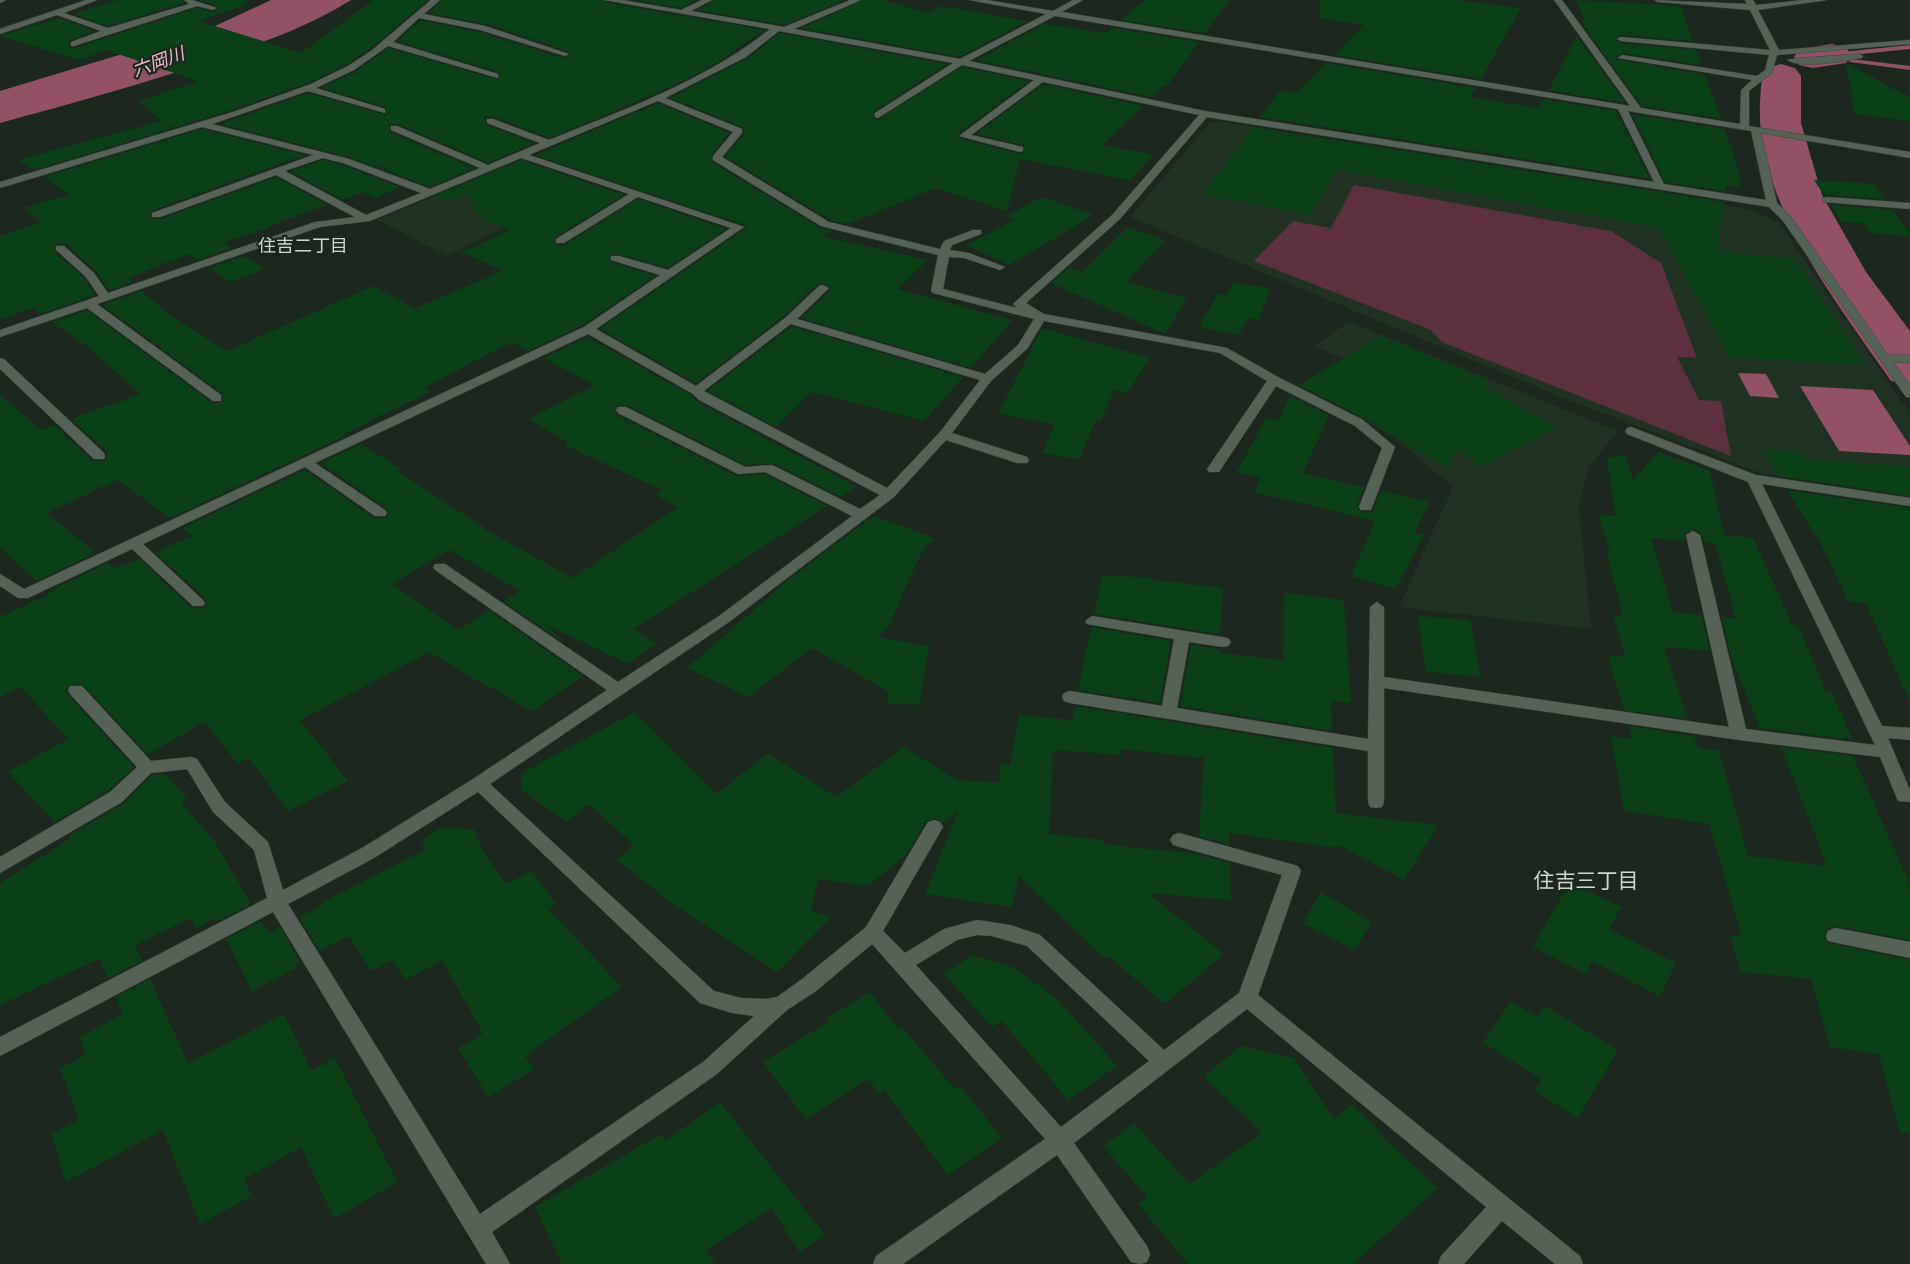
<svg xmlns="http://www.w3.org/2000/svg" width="1910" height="1264" viewBox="0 0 1910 1264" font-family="'Golos Text','Noto Sans JP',sans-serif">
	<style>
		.built { fill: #203221 }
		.green { fill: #5e313f }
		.water { fill: #935166 }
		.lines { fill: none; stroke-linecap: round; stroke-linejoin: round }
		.stream { fill: #935166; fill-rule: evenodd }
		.river { fill: #935166; fill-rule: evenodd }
		.building { fill: #094015 }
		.minor-casing { stroke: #3a443b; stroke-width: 1 }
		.minor { fill: #556356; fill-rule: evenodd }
		.labels { text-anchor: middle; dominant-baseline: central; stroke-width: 4.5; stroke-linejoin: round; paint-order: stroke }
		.far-water-label { font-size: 18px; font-style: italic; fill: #f4b8c9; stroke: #1c281d }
		.far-neighbourhood-label { font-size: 18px; fill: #cfd7cf; stroke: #1c281d }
		.neighbourhood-label { font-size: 21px; fill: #cfd7cf; stroke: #1c281d }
	</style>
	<rect width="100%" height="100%" fill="#1c281d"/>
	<!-- built -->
	<g class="built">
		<polygon points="1217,121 1748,209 1779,223 1910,414 1910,495 1763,474 1558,396 1130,217 1209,123"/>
		<polygon points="489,173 560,200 447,256 378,220"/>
		<polygon points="1349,322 1618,431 1589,467 1579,506 1591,629 1399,607 1453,487 1395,438 1365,420 1404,385 1314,346"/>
	</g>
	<!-- green -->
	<polygon class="green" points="1354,185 1611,231 1661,263 1697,358 1677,357 1699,400 1721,401 1731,456 1442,342 1431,330 1254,261 1293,221 1331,228"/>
	<!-- water -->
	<g class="water">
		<path d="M271 0H351C313 24 272 39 230 54 154 81 77 102 0 123V91L215 26Z"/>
		<polygon points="1876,333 1904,334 1910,341 1910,377"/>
		<polygon points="1738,373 1766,374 1779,398 1750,396"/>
		<polygon points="1800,386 1873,390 1910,446 1910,455 1839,451"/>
	</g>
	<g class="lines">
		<!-- stream -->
		<g class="stream">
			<polygon points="1910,45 1910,49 1832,57 1829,55 1832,53"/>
			<polygon points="1852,59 1910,66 1910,70 1850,62 1849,61"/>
		</g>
		<!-- river -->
		<g class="river">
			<polygon points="1832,44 1846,47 1851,55 1846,63 1813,68 1799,65 1794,57 1799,49"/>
			<path d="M1781 64 1795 68 1801 76V123L1822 195 1866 272 1910 331V385L1891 381C1837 303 1755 201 1760 103 1761 90 1760 79 1767 68Z"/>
		</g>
	</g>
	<!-- building -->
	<g class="building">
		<polygon points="119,0 182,0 184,3 108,26 73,14"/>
		<polygon points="199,0 246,0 247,4 199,21 301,53 373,0 428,0 370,49 347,64 310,82 232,110 33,170 18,160 162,121 139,101 198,81 106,50 79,60 0,36 59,18 94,31 69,41 69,48 75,48 197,8 212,12 219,9 218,6"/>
		<polygon points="442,0 602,0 604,2 764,30 718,62 691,77 634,103 549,138 494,117 485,117 486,125 534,143 488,163 398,124 389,124 390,132 474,168 430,187 350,157 220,124 308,93 386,115 386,107 322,88 355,72 388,48 499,80 499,72 397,41 420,20 479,32 564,58 571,55 570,52 486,24 429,13"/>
		<polygon points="635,0 697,0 681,8"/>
		<polygon points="714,0 844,0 784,25 698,10"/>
		<polygon points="863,0 884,0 928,13 941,6 1027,21 960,57 802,28"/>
		<polygon points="1145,0 1230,0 1205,33 1121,20"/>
		<polygon points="1320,0 1455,0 1521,8 1481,79 1334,55 1364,25 1319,18"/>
		<polygon points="1575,0 1680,6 1693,41 1621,35 1615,40 1621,43 1696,50 1701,65 1622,53 1616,59 1705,75 1721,119 1642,106 1582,24 1585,18"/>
		<polygon points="1044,24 1105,33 1112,28 1199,42 1167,86 1164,86 1152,97 976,60"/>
		<polygon points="780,33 947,64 874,111 873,118 877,120 962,67 1029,81 958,134 958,138 1019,154 1024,153 1024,145 976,134 1044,84 1143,106 1103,145 1153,155 1130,180 1020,159 1007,211 936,188 848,224 830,220 725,156 744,134 743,127 670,98 747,59"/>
		<polygon points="1577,36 1625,103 1549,90"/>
		<polygon points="1326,63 1476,88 1470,97 1537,108 1543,99 1616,111 1650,179 1260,117 1280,91 1296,93"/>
		<polygon points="1846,63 1910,97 1910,121 1855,114"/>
		<polygon points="658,103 729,133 711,155 712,162 820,228 832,231 821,236 928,260 898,289 1012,320 971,368 801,318 831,290 830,286 822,283 817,284 784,316 696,383 600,329 746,228 745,225 535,155"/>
		<polygon points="1632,114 1724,129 1735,158 1741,187 1726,185 1725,191 1665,182"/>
		<polygon points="1253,127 1724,202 1717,251 1795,259 1867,365 1729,357 1659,228 1337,170 1310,215 1202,194"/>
		<polygon points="202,129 305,155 151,211 150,219 161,219 276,177 327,205 267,227 269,228 224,242 232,248 198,260 189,254 128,279 132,282 109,290 96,271 66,244 56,244 54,252 84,278 95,295 40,314 32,308 0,320 0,236 42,222 24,208 70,194 44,177"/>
		<polygon points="323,160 342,165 400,187 376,198 362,192 342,200 291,171"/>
		<polygon points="521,160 624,195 555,237 554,243 556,245 565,245 638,199 726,229 668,268 620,254 609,254 610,262 655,276 583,325 528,351 513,343 498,349 424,388 430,392 344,434 347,435 170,518 118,480 47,513 96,553 36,581 0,547 0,395 42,430 55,425 92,461 104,461 107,457 106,451 71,419 140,394 88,347 52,322 87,310 212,403 221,403 223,401 222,393 102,305 142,291 171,316 227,351 373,286 415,308 503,271 462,252 510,230 479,218 484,216 477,213 469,193 446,201 435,196"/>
		<polygon points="1814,180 1875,184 1885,199 1824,195"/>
		<polygon points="1042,197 1094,215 1009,265 966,245 1015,220 1005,217"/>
		<polygon points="1831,205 1893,210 1910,236 1870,233 1863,223 1842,222"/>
		<polygon points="1128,227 1165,240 1126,282 1187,298 1165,334 1051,283 1069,268 1083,272"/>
		<polygon points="244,256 265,269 231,282 209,268"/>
		<polygon points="1232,283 1270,288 1259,320 1248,318 1239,335 1199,327 1218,294 1227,295"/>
		<polygon points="791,326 963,377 924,421 812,392 776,427 708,391"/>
		<polygon points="1042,328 1150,358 1127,393 1114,390 1101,421 1096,420 1079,459 1042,453 1055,424 998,414"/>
		<polygon points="1381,336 1491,381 1483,386 1558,427 1482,466 1456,450 1447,468 1364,418 1299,385"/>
		<polygon points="588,337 692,396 698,402 857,487 841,497 773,463 745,465 627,405 618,405 614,409 617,415 737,476 765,474 827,506 634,629 657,643 628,664 545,624 565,643 503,601 520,591 450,550 447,551 392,584 459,630 489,610 583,676 531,712 493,687 491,689 430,652 300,720 348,781 288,811 249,758 238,764 205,722 148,754 152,759 82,684 68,685 66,689 68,695 134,767 109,790 55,822 8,772 68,739 21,687 0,697 0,617 50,594 47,592 108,563 114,568 140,559 191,608 203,608 207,604 205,598 155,552 193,536 182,528 305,470 374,518 385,518 389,514 386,508 320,463 361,444 401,469 397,471 485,528 484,529 573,578 678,507 655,495 662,490 564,445 568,442 528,419 595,385 543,358"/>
		<polygon points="1290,396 1329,415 1303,473 1364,487 1357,506 1361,512 1372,512 1381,491 1430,502 1414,533 1424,535 1396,589 1351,576 1375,521 1254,492 1261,478 1237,472 1266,418 1278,421"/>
		<polygon points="1763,449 1802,452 1805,458 1910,467 1910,496 1779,476"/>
		<polygon points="1658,452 1710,471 1724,535 1753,538 1792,624 1798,625 1826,691 1831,691 1852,738 1845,737 1846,739 1760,728 1731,657 1722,617 1736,619 1715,543 1704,542 1701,533 1694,529 1684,534 1685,541 1651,538 1673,612 1702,615 1710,651 1664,647 1688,719 1624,710 1608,656 1626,657 1613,615 1623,616 1606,550 1610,551 1598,515 1616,516 1607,458 1625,454 1633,480"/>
		<polygon points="1787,490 1910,508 1910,702 1866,603 1848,601 1821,544"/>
		<polygon points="873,516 935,538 922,551 888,628 877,637 929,646 919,705 887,703 889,692 812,648 748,697 687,668 788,580"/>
		<polygon points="1102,575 1154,578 1154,580 1223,588 1220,634 1094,614"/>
		<polygon points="1284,593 1344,600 1351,703 1331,701 1332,731 1180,706 1191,645 1219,649 1219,653 1283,660"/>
		<polygon points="1418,616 1470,620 1481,677 1426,672"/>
		<polygon points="1091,627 1171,641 1160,703 1078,690"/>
		<polygon points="1075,706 1333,748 1336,813 1438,825 1404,880 1339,845 1338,848 1230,833 1230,845 1199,836 1204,758 1121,749 1121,755 1053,750 1049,834 1104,840 1103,844 1196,854 1230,863 1231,900 1148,893 1224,954 1165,1004 1108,956 1104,958 1019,876 1012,907 925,894 958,811 943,823 935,818 926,821 907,854 868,886 818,879 811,911 831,917 777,972 670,902 616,859 634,845 589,804 566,822 521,790 521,775 529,769 635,712 717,794 768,753 836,797 904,747 957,780 999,783 1001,764 1010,765 1019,715 1072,720"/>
		<polygon points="1629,726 1694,736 1698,748 1719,750 1748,856 1827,866 1781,747 1853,756 1910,885 1910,940 1835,926 1827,929 1824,937 1828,943 1910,960 1910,1132 1900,1134 1879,1054 1830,1047 1811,979 1741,972 1730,935 1742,937 1709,824 1624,811 1611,736 1633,739"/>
		<polygon points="165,774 187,798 181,802 215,842 251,904 218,921 216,918 196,928 191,918 135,945 142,961 108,978 99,959 0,1005 0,883 71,838 68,836 123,804 152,775"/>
		<polygon points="441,828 474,829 484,853 506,884 532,871 556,904 548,909 622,987 525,1056 534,1070 488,1097 458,1048 483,1034 442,960 406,980 392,960 371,971 349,936 320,951 299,917 322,906 321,903 427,849 421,840"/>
		<polygon points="1570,882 1621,907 1609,929 1676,963 1660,996 1592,961 1585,974 1533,947"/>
		<polygon points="1321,892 1372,922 1355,950 1302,923"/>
		<polygon points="261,921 269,933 280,927 300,962 294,965 296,968 252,991 226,939"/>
		<polygon points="972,955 1013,967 1058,1000 1117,1066 1068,1100 1002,1021 992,1027 944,974"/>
		<polygon points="150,979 188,1063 284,1014 311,1070 335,1058 397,1182 334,1219 301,1147 244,1179 252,1196 200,1224 163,1130 66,1182 51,1134 79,1120 60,1068 86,1055 79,1037 123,1014 116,997"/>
		<polygon points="870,992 898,1029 902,1027 955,1089 960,1086 1002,1138 948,1175 884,1090 879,1093 868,1079 806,1119 763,1062 829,1021 827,1018"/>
		<polygon points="1510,1002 1538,1017 1545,1006 1618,1050 1578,1118 1534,1091 1541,1079 1483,1043"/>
		<polygon points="1240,1046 1294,1058 1334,1119 1352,1104 1378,1129 1376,1131 1438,1188 1353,1264 1188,1264 1138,1204 1147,1197 1103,1146 1134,1123 1189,1184 1262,1133 1204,1077"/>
		<polygon points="720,1102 825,1235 799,1252 772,1208 706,1250 715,1264 562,1264 535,1207 661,1134 665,1141"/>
	</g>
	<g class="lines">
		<!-- minor casing -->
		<g class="minor-casing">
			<g id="minor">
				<polygon points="0,0 6,0 0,3"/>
				<polygon points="86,0 97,0 64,13 108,28 189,4 184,0 192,0 217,8 213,10 197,6 74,46 71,46 71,42 101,31 57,15 0,34 0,29"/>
				<path d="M431 0H440L424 14 485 26 569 54 565 56 480 30 419 18 393 42 498 74V78L388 46 354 70 316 88 385 109V113L308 91 212 124 349 159 430 189 480 168 391 130V126H397L488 165 540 143 487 123V119H493L549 140C625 109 705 81 770 29L604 0H622L681 10 702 0H712L691 11 784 27 850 0H861L794 29 960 59 1046 14 969 0H987L1053 11 1073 0H1083L1062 12 1630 106 1554 0H1562L1641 108 1740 124 1741 90 1752 80 1618 58 1622 55 1757 76 1765 70 1769 55 1621 41 1617 39 1621 37 1770 50 1750 10 1658 2 1654 0 1747 4 1745 0H1753L1756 5 1803 0H1827L1758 10 1779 50 1910 40V44L1777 55 1772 73 1749 91V126L1910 152V158L1761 133 1777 203 1791 217 1888 355H1910V363L1893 362 1910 385V398L1906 397 1783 221 1769 207 1207 117 1120 219 1026 303 1044 314 1227 348 1278 377 1363 420 1395 447 1371 510H1361L1359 507 1382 448 1355 426 1276 386 1219 472H1209L1207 469 1267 381 1220 353 1044 321 1027 349 991 381 952 433 1027 457 1029 460 1027 463H1017L946 440 894 497 729 622 490 784 714 991 741 998 767 999 777 997 802 979 866 927 928 822 934 820 940 822 943 827 883 931 905 953 944 929 977 920 1010 925 1040 935 1164 1050 1239 993 1282 875 1173 845 1170 840 1173 835 1179 833 1298 866 1301 871 1258 995 1580 1256 1583 1264H1555L1502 1221 1464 1264H1438L1441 1256 1486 1207 1247 1009 1074 1143 1147 1246 1150 1254 1147 1262 1141 1264 1131 1262 1057 1155 903 1264H873L876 1256 1045 1139 872 944 816 991 787 1010 717 1074 492 1232 510 1264H486L273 912 0 1056V1037L267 898 254 850 213 812 187 769 151 773 122 802 0 873V857L110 792 137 767 70 694 68 690 70 686H82L151 761 191 757 197 759 225 802 268 842 283 890 362 848 473 779 607 690 435 570 433 567 435 564H445L618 682 719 616 852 516 765 472 738 474 618 413 616 410 618 407H626L745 467 772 465 860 509 880 495 699 400 693 394 588 334 315 463 385 510 387 513 385 516H375L305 467 143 544 203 600 205 603 203 606H193L132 549 28 598H18L0 586V574L24 589 584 327 660 275 611 260V256H619L668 270 731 228 638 197 564 243H556V239L629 194 521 158 370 221 320 227 97 304 221 395V401H213L87 308 0 337V330L99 296 86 277 56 250V246H64L94 273 108 293 315 222 355 217 276 175 160 217H152V213L313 155 202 127 0 188V182L233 112 311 84 348 66 371 51ZM1055 16 1618 109 1654 182 1205 111 969 61ZM779 31 953 63 875 113V117L878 118 962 65 1034 80 959 136 1020 152 1023 151V147L971 135 1043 82 1199 115 1112 215 1015 302 1013 304 1017 308 943 289 949 257 964 258 1000 270 1005 267 969 253 950 250 952 245 981 234V230H973L944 241 940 249 829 222 722 157 742 133V129L665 98 746 57ZM658 101 733 132 713 156V160L821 226 938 255 931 291 933 293 1034 319 1018 345 985 374 797 319 827 290 829 288 823 285 819 286 785 318 696 386 596 329 744 227 529 155ZM1628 111 1751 131 1766 200 1664 184ZM323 158 343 163 421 193 366 215 285 171ZM791 324 980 380 940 432 887 488 704 391ZM478 792 700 1003 732 1013 754 1016 703 1062 480 1214 288 904 374 858ZM977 935 992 936 1027 946 1149 1061 1061 1127 916 965 957 940Z"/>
				<path d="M1859 54 1863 56 1862 58C1845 61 1800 69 1787 60 1790 58 1848 55 1859 54Z"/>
				<polygon points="1827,197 1910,203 1910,209 1823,202 1823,198"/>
				<polygon points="0,358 4,359 104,453 105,456 104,459 94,459 0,369"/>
				<polygon points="1631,427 1756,475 1910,498 1910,506 1762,484 1882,726 1910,728 1910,740 1888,738 1910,790 1910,802 1898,801 1880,757 1739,740 1384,688 1384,802 1382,807 1376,808 1370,807 1368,802 1368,751 1070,703 1064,701 1062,697 1064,693 1070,691 1162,706 1174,639 1087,624 1085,621 1092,616 1228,638 1231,642 1228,646 1223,647 1189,642 1177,708 1368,739 1370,607 1377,602 1384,607 1384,677 1729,727 1686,535 1693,531 1700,535 1746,729 1875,745 1748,482 1627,434 1625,431 1627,428"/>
				<polygon points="1835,928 1910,942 1910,958 1828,941 1826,936 1828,931"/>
			</g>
		</g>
		<!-- minor -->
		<use href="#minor" class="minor"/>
	</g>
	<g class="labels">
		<!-- far-water labels -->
		<g class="far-water-label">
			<text transform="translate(158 61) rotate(-20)">六岡川</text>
		</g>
		<!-- far-neighbourhood labels -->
		<g class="far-neighbourhood-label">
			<text x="303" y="245">住吉二丁目</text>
		</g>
		<!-- neighbourhood labels -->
		<g class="neighbourhood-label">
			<text x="1586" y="880">住吉三丁目</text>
		</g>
	</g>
</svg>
